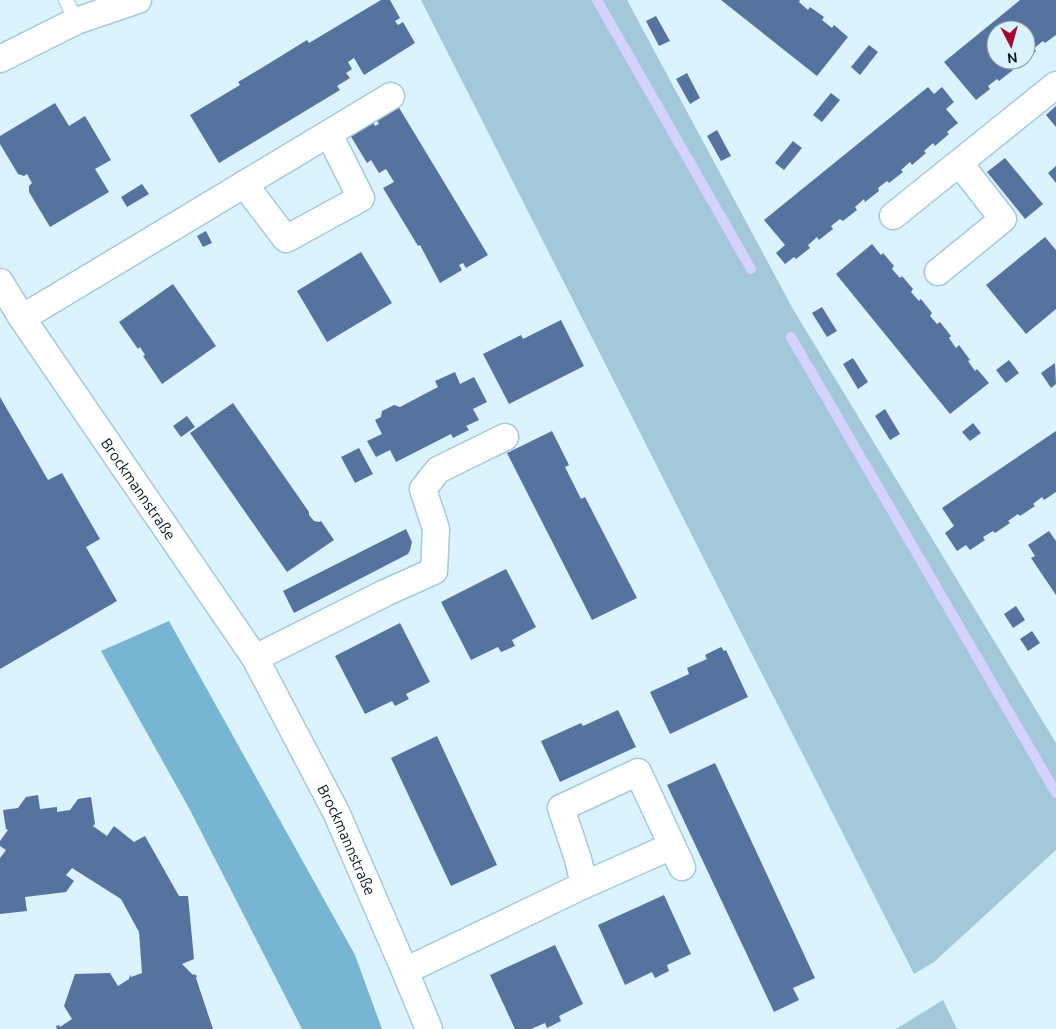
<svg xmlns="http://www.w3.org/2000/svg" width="1056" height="1029" viewBox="0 0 1056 1029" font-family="Ubuntu,sans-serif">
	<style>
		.green { fill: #a3c8da }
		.forest { fill: #77b5d2 }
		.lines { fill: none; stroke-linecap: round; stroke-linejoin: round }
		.stream { stroke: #d5d2fe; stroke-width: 10 }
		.building { fill: #56729e }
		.lane-casing { stroke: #a4cadd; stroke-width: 16 }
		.street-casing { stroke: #a4cadd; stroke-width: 29 }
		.lane { stroke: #fff; stroke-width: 14 }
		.street { stroke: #fff; stroke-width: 26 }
		.labels { text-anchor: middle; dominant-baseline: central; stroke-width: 5; stroke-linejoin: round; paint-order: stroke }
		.street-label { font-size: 15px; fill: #09181e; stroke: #dbf3fe }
	</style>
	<rect width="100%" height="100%" fill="#dbf3fe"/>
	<!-- green -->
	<g class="green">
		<polygon points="421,0 627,0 793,309 1056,743 1056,850 934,962 914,974"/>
		<polygon points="943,1000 957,1029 896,1029"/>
	</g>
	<!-- forest -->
	<polygon class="forest" points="169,621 355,955 382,1029 302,1029 190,810 101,651"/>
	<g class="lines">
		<!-- stream -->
		<g class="stream">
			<polyline points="597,0 751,269"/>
			<polyline points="791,337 1056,793"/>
		</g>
	</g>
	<!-- building -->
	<g class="building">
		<polygon points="381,0 390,0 400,18 395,21 398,25 403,22 415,43 364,75 354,58 348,62 352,69 346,73 350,78 337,86 340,90 219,163 190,115 240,85 238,82 273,61 307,40 309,43"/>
		<polygon points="721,0 800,0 799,2 808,10 810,7 824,17 822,20 832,28 834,25 848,37 817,76"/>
		<polygon points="1020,0 1056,0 1056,35 1045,43 1043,41 1034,48 1036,51 1026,59 1026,30 996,30 996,60 1020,60 1011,67 1013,70 999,81 997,79 988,86 990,89 976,100 944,62"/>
		<polygon points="656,16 670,41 659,46 646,21"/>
		<polygon points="869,45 878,52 860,75 851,67"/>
		<polygon points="687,73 700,98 690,104 676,79"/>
		<polygon points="928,87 934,94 942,87 954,102 946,109 958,123 947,132 949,134 935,146 933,143 924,151 926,153 912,165 910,162 901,170 903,172 889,183 887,181 878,188 879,191 865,202 864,199 855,207 857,210 843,221 840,219 831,226 833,229 819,240 817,237 808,245 810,248 796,259 794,257 785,264 776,253 785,245 764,220"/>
		<polygon points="831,93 840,100 822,122 813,115"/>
		<polygon points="55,103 69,126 85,116 111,160 95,169 109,192 50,227 29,192 29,186 32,183 27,174 24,176 18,174 0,144 0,136"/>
		<polygon points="398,106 488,255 466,268 463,263 459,265 462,270 440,283 420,245 418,246 383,188 394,182 386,169 379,173 371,160 367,163 350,135 372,121 375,126 379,124 376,119"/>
		<polygon points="1056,106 1056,127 1046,115"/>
		<polygon points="717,130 731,156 721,161 707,136"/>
		<polygon points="793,141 802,148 784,170 775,163"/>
		<polygon points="1005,158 1043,204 1025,219 987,172"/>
		<polygon points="1056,166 1056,183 1048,173"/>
		<polygon points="142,184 149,194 127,207 121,197"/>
		<polygon points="206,231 212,243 203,247 197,236"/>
		<polygon points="1045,237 1056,250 1056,309 1026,334 986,285"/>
		<polygon points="872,244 881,255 883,253 894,266 892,269 900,278 902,276 913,289 911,292 919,301 921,299 932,313 930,316 937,324 940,322 951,336 949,338 956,348 959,345 970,360 968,361 975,371 977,369 989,383 950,414 836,274"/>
		<polygon points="361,252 392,303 327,342 297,291"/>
		<polygon points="173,284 216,346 162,384 143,356 145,355 140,347 138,349 119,322"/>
		<polygon points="822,307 837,331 827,337 812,313"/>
		<polygon points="561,320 584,366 509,404 483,354 521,335 523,339"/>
		<polygon points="853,358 868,382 858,389 843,364"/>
		<polygon points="1009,360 1019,373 1006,383 996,370"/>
		<polygon points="1055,363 1056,384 1051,388 1041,373"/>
		<polygon points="455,372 460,384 474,377 487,402 473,409 479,420 466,426 469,430 453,438 451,434 396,462 390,450 376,457 367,441 382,434 375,420 381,417 382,411 394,405 400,407 438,387 435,381"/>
		<polygon points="0,397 48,480 62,473 100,539 86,547 117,601 0,669"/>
		<polygon points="233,403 309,512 309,515 314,521 319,522 321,521 334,540 287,572 190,433"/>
		<polygon points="885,409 900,434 890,440 875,416"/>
		<polygon points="187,416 195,427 181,437 173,426"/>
		<polygon points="973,423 981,433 970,441 962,432"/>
		<polygon points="552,431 569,465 565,467 581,499 585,497 637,598 592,620 507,453"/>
		<polygon points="1056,431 1056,492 1044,500 1042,497 1033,504 1035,506 1020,516 1018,514 1008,521 1010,523 995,533 993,531 983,537 985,540 970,550 966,545 957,551 945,533 954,526 942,508"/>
		<polygon points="359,448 373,474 355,483 341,457"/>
		<polygon points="406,529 412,542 410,550 408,554 294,613 283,591"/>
		<polygon points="1049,531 1056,541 1056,595 1031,558 1035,556 1028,545"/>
		<polygon points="506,569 536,627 512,640 515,646 501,652 498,647 471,660 441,602"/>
		<polygon points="1016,606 1025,620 1013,628 1004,614"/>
		<polygon points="400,623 430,682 406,694 409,699 395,706 392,701 365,714 335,656"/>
		<polygon points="1032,631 1040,643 1028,651 1020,639"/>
		<polygon points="721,647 724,651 726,650 748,697 670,734 650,692 689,674 687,668 707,659 705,655"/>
		<polygon points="618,710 636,747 560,782 541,741 581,723 583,726"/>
		<polygon points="437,736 497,865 451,886 391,758"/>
		<polygon points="715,763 815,978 793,988 799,1000 774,1012 667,785"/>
		<polygon points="38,795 40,809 57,807 57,812 70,810 78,799 91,797 95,824 93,826 107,836 114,826 134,842 145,836 179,896 188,896 194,959 182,964 193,975 194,974 197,976 196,978 213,1029 57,1029 56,1026 59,1025 60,1027 72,1019 64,1006 75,974 110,973 118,986 129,979 130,975 131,977 142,973 139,932 121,899 72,868 66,875 74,881 66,892 25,897 27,911 0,914 0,858 6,850 0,846 0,841 8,830 6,829 3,810 18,808 26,797"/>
		<polygon points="664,895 691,954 667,965 669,971 655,978 652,972 625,985 598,925"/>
		<polygon points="555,945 583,1004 559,1016 561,1021 547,1028 545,1023 531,1029 515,1029 490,975"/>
	</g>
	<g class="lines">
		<!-- lane casing -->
		<g class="lane-casing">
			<polyline id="lane" points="66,0 76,21"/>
		</g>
		<!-- street casing -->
		<g class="street-casing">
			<g id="street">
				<polyline points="0,59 76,21 138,0"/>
				<polyline points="244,184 286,239 361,198 329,134"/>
				<polyline points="893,216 1056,85"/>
				<polyline points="938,272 1003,219 960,164"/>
				<path id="s1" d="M0 282 22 318 255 658 336 812 405 971 429 1029"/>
				<polyline points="22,318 391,96"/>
				<polyline points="255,658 385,593 434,571 436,529 423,489 438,470 505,437"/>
				<polyline points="584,885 672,846"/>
				<polyline points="405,971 584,885 578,859 561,808 638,772 682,867"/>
			</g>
		</g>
		<!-- lane -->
		<use href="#lane" class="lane"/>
		<!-- street -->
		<use href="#street" class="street"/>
	</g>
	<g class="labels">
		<!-- street labels -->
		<g class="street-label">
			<text stroke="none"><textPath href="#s1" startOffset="249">Brockmannstraße</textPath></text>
			<text stroke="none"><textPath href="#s1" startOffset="658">Brockmannstraße</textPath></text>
		</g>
	</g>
	<!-- north arrow -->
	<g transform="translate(1011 45) rotate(174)"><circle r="24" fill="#dbf3fe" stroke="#879ba4"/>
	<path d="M0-4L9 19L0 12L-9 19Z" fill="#a4072f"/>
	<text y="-8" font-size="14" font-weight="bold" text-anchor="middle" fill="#09181e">N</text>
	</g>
</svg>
